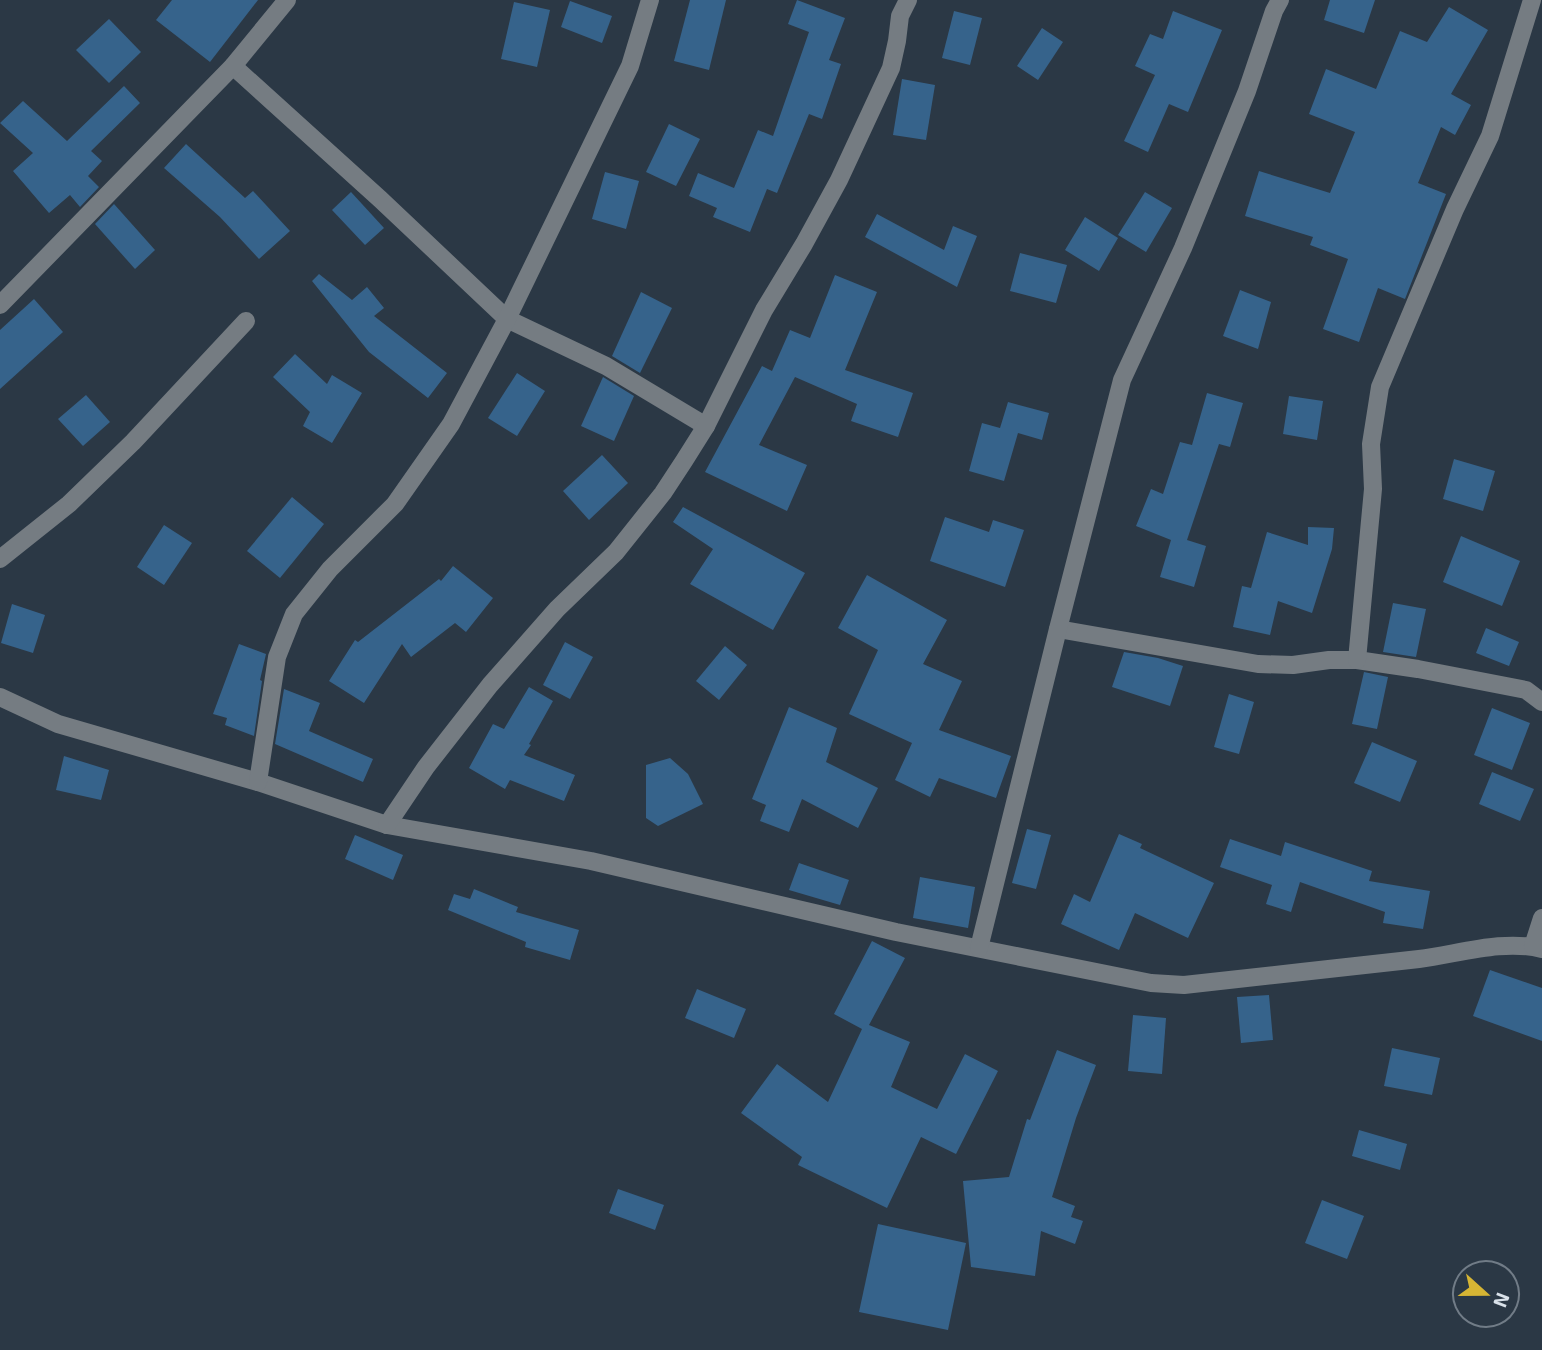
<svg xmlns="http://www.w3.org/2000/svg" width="1542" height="1350" viewBox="0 0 1542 1350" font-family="'Exo 2',sans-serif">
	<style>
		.building { fill: #36638b }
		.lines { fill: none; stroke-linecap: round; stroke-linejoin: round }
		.minor { stroke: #757c82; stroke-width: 18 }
	</style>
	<rect width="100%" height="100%" fill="#2b3845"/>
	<!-- building -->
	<g class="building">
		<polygon points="172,0 258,0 210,62 156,20"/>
		<polygon points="690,0 726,0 709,70 674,61"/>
		<polygon points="797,0 845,18 829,60 841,64 822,119 809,114 777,193 767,189 750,232 713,217 717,208 689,196 698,173 734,188 758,130 773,136 809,32 788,24"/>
		<polygon points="1330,0 1375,0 1364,33 1324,20"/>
		<polygon points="570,1 612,16 602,43 561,27"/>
		<polygon points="514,2 550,10 537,67 501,59"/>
		<polygon points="1449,7 1488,30 1451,94 1471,105 1455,135 1441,127 1418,183 1446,194 1405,299 1378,288 1359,342 1323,329 1348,259 1310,245 1313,237 1245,216 1259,171 1330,193 1355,132 1309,114 1326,69 1376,89 1400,31 1427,42"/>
		<polygon points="954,11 982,18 970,65 942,58"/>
		<polygon points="1173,11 1222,30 1188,112 1169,104 1148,152 1124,141 1155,75 1135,66 1150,34 1163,39"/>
		<polygon points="109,19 141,52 109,83 76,50"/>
		<polygon points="1042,28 1063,42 1038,80 1017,66"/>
		<polygon points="902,79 935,85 926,140 893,135"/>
		<polygon points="124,86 140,103 91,151 102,161 88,176 99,187 80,207 70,195 49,213 13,171 33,153 0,123 23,101 67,141"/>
		<polygon points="669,124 700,139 676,186 646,172"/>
		<polygon points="186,144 245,198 253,191 290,231 259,259 220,217 164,168"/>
		<polygon points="605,172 639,181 626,229 592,219"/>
		<polygon points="351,192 384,228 365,245 332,210"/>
		<polygon points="1145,192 1172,208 1146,252 1118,235"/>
		<polygon points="114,204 155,250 135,269 95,224"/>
		<polygon points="877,214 944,250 953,226 977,236 957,287 865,237"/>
		<polygon points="1085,217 1118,238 1099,271 1065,250"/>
		<polygon points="1020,253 1067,265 1056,303 1010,291"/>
		<polygon points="319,274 352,300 367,287 384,308 374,316 447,373 428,398 369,352 312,281"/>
		<polygon points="835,275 877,292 845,370 913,393 898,437 851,421 857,404 795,377 759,445 807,465 787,511 705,472 762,366 772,371 790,330 810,338"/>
		<polygon points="1240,290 1271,302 1258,349 1223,336"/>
		<polygon points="641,292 672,308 640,373 612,356"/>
		<polygon points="34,299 63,332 0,389 0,330"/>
		<polygon points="295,354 327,384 332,375 362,393 332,443 303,426 310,412 273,377"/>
		<polygon points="517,373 545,391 517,436 488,418"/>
		<polygon points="603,377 634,396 614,441 581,426"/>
		<polygon points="1207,393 1243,403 1230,447 1219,444 1187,540 1206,546 1194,587 1160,577 1171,540 1136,526 1151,489 1163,494 1180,442 1192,445"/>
		<polygon points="86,395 110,422 83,446 58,419"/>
		<polygon points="1289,396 1323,401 1317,440 1283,434"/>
		<polygon points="1008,402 1049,413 1042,440 1018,433 1004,481 969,471 982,423 1000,428"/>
		<polygon points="602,455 628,483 589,520 563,491"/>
		<polygon points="1454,459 1495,471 1483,511 1443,499"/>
		<polygon points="292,497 324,524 280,578 247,551"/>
		<polygon points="683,507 805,573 773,630 690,584 713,549 673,522"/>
		<polygon points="945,517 989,532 993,520 1024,530 1005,587 930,561"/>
		<polygon points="164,525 192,543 164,585 137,567"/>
		<polygon points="1308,527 1334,528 1332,549 1312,613 1278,601 1270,635 1233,627 1242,586 1251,588 1267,532 1308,545"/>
		<polygon points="1461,536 1520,561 1502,606 1443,582"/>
		<polygon points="453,566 493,598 466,632 455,623 411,657 402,644 364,703 329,681 355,640 358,642 439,579 441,581"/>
		<polygon points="867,575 947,620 923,664 962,681 939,730 1011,756 996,798 939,778 930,797 895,780 912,743 849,714 878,650 838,628"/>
		<polygon points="1393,603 1426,609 1416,657 1383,652"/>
		<polygon points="12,604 45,615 33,653 1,643"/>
		<polygon points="1486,628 1519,642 1509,666 1476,653"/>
		<polygon points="565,642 593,657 570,699 543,685"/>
		<polygon points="239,644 266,654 260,680 262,681 254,736 225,725 227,718 213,714"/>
		<polygon points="725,646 747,665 719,700 696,681"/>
		<polygon points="1124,652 1158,658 1183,666 1170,706 1112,687"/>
		<polygon points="1364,672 1388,677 1377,729 1352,724"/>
		<polygon points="529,687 553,701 529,744 531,745 524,755 575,775 564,801 510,780 505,789 469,768 493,724 504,729"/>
		<polygon points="284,689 320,703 309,731 373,759 363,782 275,744"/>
		<polygon points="1229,694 1254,702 1239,754 1214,747"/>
		<polygon points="789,707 837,728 826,762 878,788 858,828 802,799 789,832 760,821 766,805 752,799"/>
		<polygon points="1492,708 1530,723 1512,770 1474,755"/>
		<polygon points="1372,742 1417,761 1400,802 1354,783"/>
		<polygon points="64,756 109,770 101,800 56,790"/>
		<polygon points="670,758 688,774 703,804 658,826 646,818 646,765"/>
		<polygon points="1492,772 1534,789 1520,821 1479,804"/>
		<polygon points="1027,829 1051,835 1036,889 1012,883"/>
		<polygon points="1119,834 1142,844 1140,848 1214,883 1188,938 1135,913 1119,950 1061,924 1074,894 1090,902"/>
		<polygon points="355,835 403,855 393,880 345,859"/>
		<polygon points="1230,839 1281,856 1285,842 1372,871 1369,881 1430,891 1423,929 1383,923 1385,912 1300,882 1291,912 1266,904 1272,885 1220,867"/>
		<polygon points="799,863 849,880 840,905 789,890"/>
		<polygon points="920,877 975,887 968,928 913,918"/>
		<polygon points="474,889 518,907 516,912 579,930 570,960 525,947 526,942 448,910 454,894 470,899"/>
		<polygon points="872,941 905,958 869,1025 910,1042 891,1087 937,1109 965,1054 998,1071 956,1154 921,1137 887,1208 798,1165 802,1157 741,1113 777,1064 828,1102 862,1029 834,1014"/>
		<polygon points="1490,970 1542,988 1542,1041 1473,1016"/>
		<polygon points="697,989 746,1009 734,1038 685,1018"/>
		<polygon points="1269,995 1273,1040 1241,1043 1237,997"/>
		<polygon points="1133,1015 1166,1018 1162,1074 1128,1071"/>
		<polygon points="1392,1048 1440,1058 1432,1095 1384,1086"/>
		<polygon points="1057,1050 1096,1065 1076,1118 1052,1197 1075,1206 1071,1217 1083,1221 1075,1244 1041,1231 1035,1276 971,1267 963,1181 1009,1177 1027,1119 1030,1120"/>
		<polygon points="1359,1130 1407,1144 1400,1170 1352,1156"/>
		<polygon points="618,1189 664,1205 655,1230 609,1213"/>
		<polygon points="1322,1200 1364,1216 1347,1259 1305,1243"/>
		<polygon points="878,1224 966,1243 948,1330 859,1312"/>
	</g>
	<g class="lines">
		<!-- minor -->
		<g class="minor">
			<polyline points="233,66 380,199 507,319 606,366 706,426"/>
			<polyline points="0,305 233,66 287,0"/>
			<polyline points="0,559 69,504 133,442 246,321"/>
			<polyline points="1058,629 1258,664 1293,665 1329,660 1357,660 1418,669 1526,690 1542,702"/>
			<polyline points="1357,660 1373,489 1371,444 1380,387 1455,209 1490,136 1532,0"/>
			<path d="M0 697 58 724 258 782 387 825 591 861 896 932 1151 983 1184 985C1262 976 1341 968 1419 959 1459 954 1503 939 1542 949"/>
			<polyline points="258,782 277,657 294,614 330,569 395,504 451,424 507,319 630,66 650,0"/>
			<polyline points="387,825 426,767 490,685 557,609 616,552 663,493 684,461 706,426 764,310 804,244 839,180 891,68 897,41 900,16 908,0"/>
			<polyline points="1533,946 1542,918"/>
			<polyline points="979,948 1058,629 1122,380 1183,248 1247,91 1274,11 1280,0"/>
		</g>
	</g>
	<!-- north arrow -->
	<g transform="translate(1486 1294) rotate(111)"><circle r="33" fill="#2b3845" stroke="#717c87" stroke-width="2"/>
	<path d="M0-5L12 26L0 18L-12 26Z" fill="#d6b534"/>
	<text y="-10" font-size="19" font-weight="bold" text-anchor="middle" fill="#dae2ea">N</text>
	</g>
</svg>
